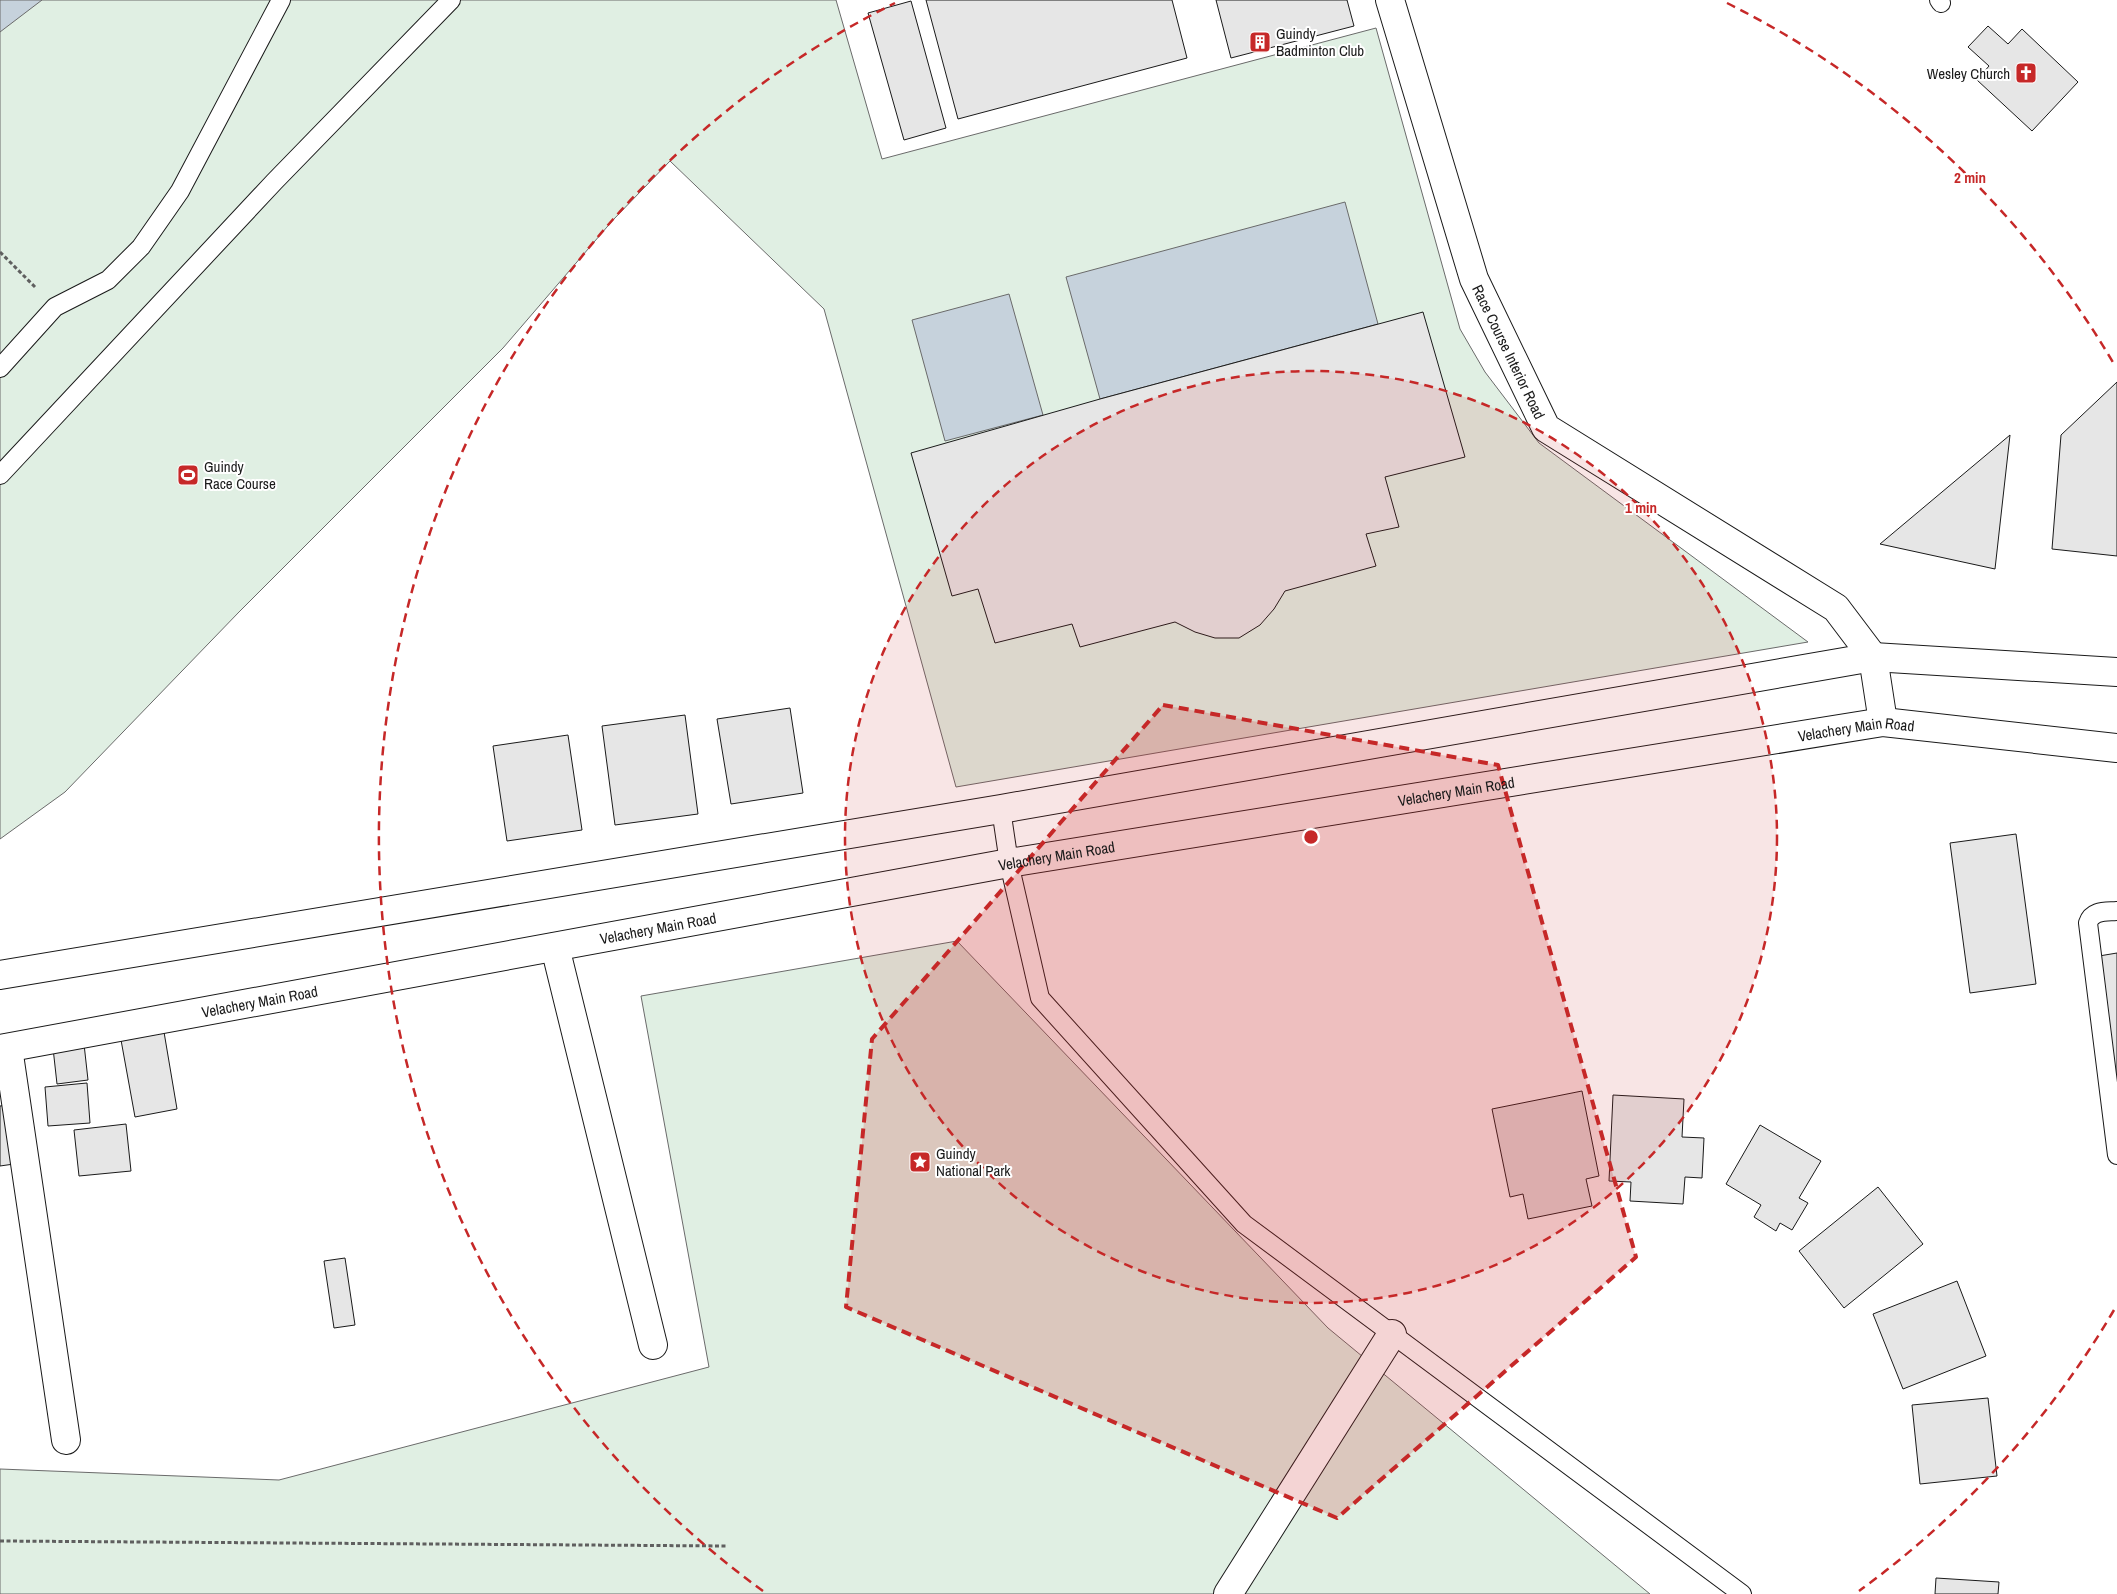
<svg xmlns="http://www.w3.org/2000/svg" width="2117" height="1594" viewBox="0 0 2117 1594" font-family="'Archivo Narrow',sans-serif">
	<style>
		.green { fill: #e0efe3; stroke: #6a6a6a }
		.water { fill: #c6d2dc; stroke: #6a6a6a }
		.building { fill: #e6e6e6; stroke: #1a1a1a }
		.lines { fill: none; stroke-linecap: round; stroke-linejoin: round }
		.service-casing { stroke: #1a1a1a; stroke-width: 20 }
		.minor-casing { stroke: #1a1a1a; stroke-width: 30 }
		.tertiary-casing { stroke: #1a1a1a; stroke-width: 30 }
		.secondary-casing { stroke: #1a1a1a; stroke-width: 30 }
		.path { stroke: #5f5f5f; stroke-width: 3; stroke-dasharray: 4 2.5; stroke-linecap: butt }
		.service { stroke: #fff; stroke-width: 18 }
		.minor { stroke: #fff; stroke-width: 28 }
		.tertiary { stroke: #fff; stroke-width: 28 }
		.secondary { stroke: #fff; stroke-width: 28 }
		.marked { fill: #c62828; fill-opacity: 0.2; stroke: #c62828; stroke-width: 4; stroke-dasharray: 10 6; stroke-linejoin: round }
		.ring { fill: none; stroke: #c62828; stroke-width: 2.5; stroke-dasharray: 9 6 }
		.labels { text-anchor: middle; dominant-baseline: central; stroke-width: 4; stroke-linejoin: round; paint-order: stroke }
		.poi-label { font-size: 15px; fill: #1a1a1a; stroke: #fff; text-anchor: start }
		.street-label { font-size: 15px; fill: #1a1a1a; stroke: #fff }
		.centre { fill: #c62828; stroke: #fff; stroke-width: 2.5 }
		.ring-label { font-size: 15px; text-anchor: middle; font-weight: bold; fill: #c62828; stroke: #fff; stroke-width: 4; stroke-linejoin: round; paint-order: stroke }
	</style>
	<rect width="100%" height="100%" fill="#fff"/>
	<!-- green -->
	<g class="green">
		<polygon points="0,0 836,0 882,159 1376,28 1460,329 1485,372 1539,443 1808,642 956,787 824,309 670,161 613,220 503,348 239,612 65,792 0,839"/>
		<polygon points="957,941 1328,1328 1650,1594 0,1594 0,1469 279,1480 709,1367 641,996"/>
	</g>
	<!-- water -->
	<g class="water">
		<polygon points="0,0 42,0 0,32"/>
		<polygon points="1345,202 1378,324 1100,399 1066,277"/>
		<polygon points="1009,294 1043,415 945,441 912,320"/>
	</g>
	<!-- building -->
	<g class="building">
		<polygon points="926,0 1172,0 1187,58 958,119"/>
		<polygon points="1216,0 1347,0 1354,26 1231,58"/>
		<polygon points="911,1 946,128 904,140 868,13"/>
		<polygon points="1988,26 2008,44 2022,29 2078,82 2032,131 1977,80 1989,66 1968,47"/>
		<polygon points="1423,312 1465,457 1385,477 1399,527 1366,534 1376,566 1285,591 1274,609 1260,625 1239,638 1215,638 1195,632 1175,622 1080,647 1072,624 995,643 978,589 952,596 911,453 1100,399"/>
		<polygon points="2117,382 2117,556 2052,549 2061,435"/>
		<polygon points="2010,435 1995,569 1880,544"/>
		<polygon points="790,708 803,793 731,804 717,719"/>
		<polygon points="685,715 698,814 615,825 602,726"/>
		<polygon points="568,735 582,830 507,841 493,746"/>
		<polygon points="2016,834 2036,984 1970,993 1950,843"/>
		<polygon points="2117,953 2117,1092 2099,956"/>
		<polygon points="164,1032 177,1109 135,1117 121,1040"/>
		<polygon points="84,1044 88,1080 57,1084 53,1048"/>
		<polygon points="87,1083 90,1123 48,1126 45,1087"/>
		<polygon points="1582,1091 1599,1176 1586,1179 1592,1206 1528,1219 1523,1194 1510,1197 1492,1109"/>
		<polygon points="1613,1095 1684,1099 1682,1137 1704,1138 1702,1178 1685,1177 1683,1204 1630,1201 1631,1182 1609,1181"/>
		<polygon points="8,1105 14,1164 0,1166 0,1106"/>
		<polygon points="126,1124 131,1171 79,1176 74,1130"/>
		<polygon points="1760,1125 1821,1161 1799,1198 1808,1203 1792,1230 1780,1223 1776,1231 1754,1217 1761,1205 1726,1184"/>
		<polygon points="1878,1187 1923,1244 1844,1308 1799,1251"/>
		<polygon points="345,1258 355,1325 334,1328 324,1261"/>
		<polygon points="1957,1281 1986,1356 1903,1389 1873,1314"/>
		<polygon points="1988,1398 1997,1476 1920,1484 1912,1405"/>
		<polygon points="1936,1578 1999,1582 1998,1594 1935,1594"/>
	</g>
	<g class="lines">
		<!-- service casing -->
		<g class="service-casing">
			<g id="service">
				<polyline points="1939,0 1941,3"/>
				<polyline points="0,368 55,307 108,280 141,247 180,191 281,0"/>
				<polyline points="0,475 274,182 451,0"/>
				<polyline points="1001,809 1009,863 1040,998 1244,1224 1742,1594"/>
				<path d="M2117 911C2106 912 2092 910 2088 923L2117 1155"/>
			</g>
		</g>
		<!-- minor casing -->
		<g class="minor-casing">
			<g id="minor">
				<polyline points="555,947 653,1345"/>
				<polyline points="8,1048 66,1440"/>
				<polyline points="1228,1594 1392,1334"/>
			</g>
		</g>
		<!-- tertiary casing -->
		<g class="tertiary-casing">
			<g id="tertiary">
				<path id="s1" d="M1390 0 1474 279 1546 428 1836 608 1873 657 1883 722"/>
			</g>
		</g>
		<!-- secondary casing -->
		<g class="secondary-casing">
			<g id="secondary">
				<polyline points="0,975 1001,809 1873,657 2117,672"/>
				<path id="s2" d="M0 1049 1009 863 1883 722 2117 748"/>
			</g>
		</g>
		<!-- path -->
		<g class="path">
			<polyline points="0,252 35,287"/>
			<polyline points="0,1541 728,1546"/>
		</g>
		<!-- service -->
		<use href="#service" class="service"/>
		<!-- minor -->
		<use href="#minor" class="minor"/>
		<!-- tertiary -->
		<use href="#tertiary" class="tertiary"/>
		<!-- secondary -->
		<use href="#secondary" class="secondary"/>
	</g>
	<!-- marked area -->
	<path class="marked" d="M1163 705 1498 765 1636 1257 1337 1518 846 1307 872 1039Z"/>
	<!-- distance rings -->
	<circle cx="1311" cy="837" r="466" fill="#c62828" fill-opacity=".12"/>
	<g class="ring">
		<circle cx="1311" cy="837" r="466"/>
		<path d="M2114 1310A932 932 0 0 1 1859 1591M763 1591A932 932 0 0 1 895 3M1727 3A932 932 0 0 1 2114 364"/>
	</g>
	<!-- icons -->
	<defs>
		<g id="building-square" transform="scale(1.125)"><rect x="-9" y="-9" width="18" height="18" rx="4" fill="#c62828" stroke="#fff"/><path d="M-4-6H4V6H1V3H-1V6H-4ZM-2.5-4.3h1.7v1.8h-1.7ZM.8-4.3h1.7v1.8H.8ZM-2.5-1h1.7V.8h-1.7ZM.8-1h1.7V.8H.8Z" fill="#fff"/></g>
		<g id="church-square" transform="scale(1.125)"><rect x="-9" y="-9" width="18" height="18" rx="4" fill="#c62828" stroke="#fff"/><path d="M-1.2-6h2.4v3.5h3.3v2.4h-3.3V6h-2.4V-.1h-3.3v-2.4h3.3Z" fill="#fff"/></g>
		<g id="stadium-square" transform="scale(1.125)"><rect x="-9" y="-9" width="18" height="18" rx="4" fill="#c62828" stroke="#fff"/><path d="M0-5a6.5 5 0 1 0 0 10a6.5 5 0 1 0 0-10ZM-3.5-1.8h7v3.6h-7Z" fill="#fff"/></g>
		<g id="sight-square" transform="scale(1.125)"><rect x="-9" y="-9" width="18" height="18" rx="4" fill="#c62828" stroke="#fff"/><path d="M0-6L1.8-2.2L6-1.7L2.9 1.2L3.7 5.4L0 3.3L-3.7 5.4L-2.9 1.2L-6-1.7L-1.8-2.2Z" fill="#fff"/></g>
	</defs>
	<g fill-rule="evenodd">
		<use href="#building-square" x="1260" y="42"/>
		<use href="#church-square" x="2026" y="73"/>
		<use href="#stadium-square" x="188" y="475"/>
		<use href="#sight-square" x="920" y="1162"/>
	</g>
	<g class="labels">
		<!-- poi labels -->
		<g class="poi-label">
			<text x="1276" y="33">Guindy<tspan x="1276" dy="17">Badminton Club</tspan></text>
			<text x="2010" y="73" text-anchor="end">Wesley Church</text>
			<text x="204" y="466">Guindy<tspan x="204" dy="17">Race Course</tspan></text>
			<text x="936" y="1153">Guindy<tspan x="936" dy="17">National Park</tspan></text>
		</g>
		<!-- street labels -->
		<g class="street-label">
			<text stroke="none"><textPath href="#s1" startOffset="372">Race Course Interior Road</textPath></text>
			<text stroke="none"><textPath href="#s2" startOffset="1884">Velachery Main Road</textPath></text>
			<text stroke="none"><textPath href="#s2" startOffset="1479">Velachery Main Road</textPath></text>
			<text stroke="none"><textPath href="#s2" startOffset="1074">Velachery Main Road</textPath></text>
			<text stroke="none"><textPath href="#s2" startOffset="669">Velachery Main Road</textPath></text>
			<text stroke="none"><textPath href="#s2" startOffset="264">Velachery Main Road</textPath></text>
		</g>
	</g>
	<circle cx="1311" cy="837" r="8" class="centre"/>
	<g class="ring-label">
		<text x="1970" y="183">2 min</text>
		<text x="1641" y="513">1 min</text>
	</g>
</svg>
